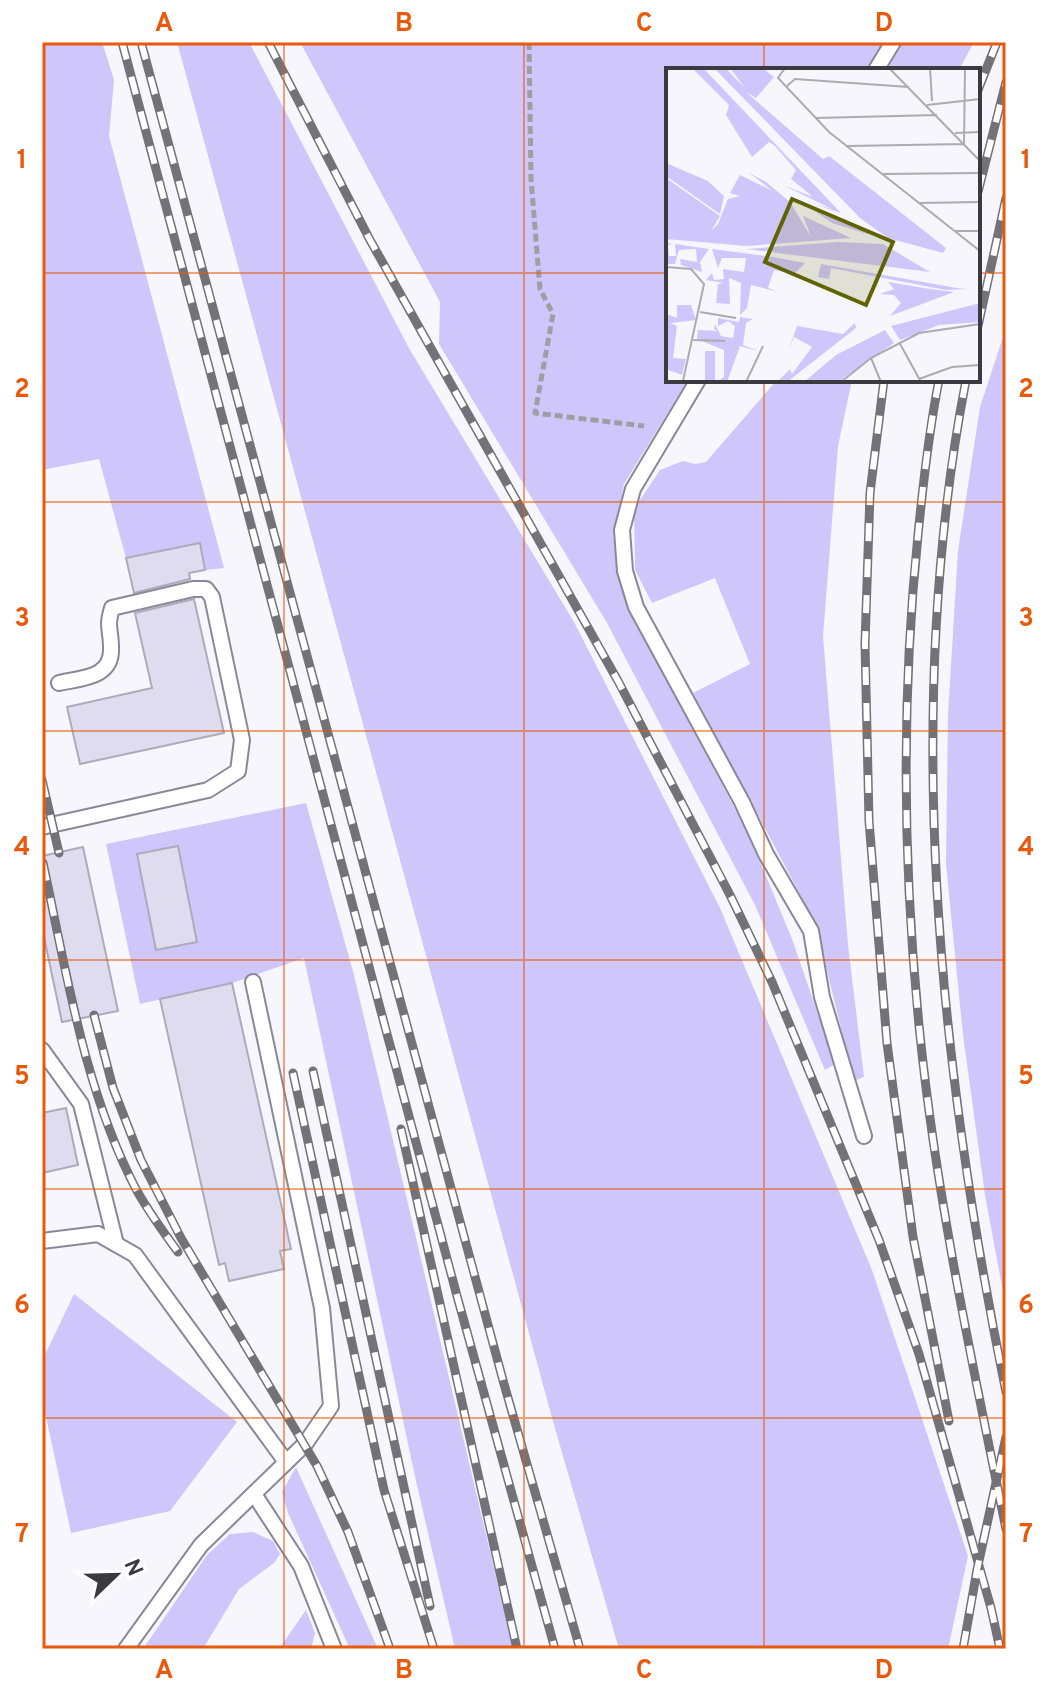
<svg xmlns="http://www.w3.org/2000/svg" width="1048" height="1691" viewBox="0 0 1048 1691" font-family="Overpass,sans-serif">
	<style>
		.green { fill: #cfc6fb }
		.building { fill: #dfdcef; stroke: #adabbb; stroke-width: 2 }
		.lines { fill: none; stroke-linecap: round; stroke-linejoin: round }
		.service-casing { stroke: #8a8898; stroke-width: 18 }
		.path { stroke: #9f9ea5; stroke-width: 5; stroke-dasharray: 8 4; stroke-linecap: butt }
		.service { stroke: #fff; stroke-width: 14 }
		.rail-casing { stroke: #737279; stroke-width: 9 }
		.rail { stroke: #fff; stroke-width: 6; stroke-dasharray: 18; stroke-linecap: butt }
		.grid { fill: none; stroke: #e8590c; stroke-width: 2; stroke-opacity: 0.55 }
		.inset-road { fill: none; stroke: #acabb2; stroke-width: 2 }
		.view { fill: #606400; fill-opacity: 0.15; stroke: #606400; stroke-width: 4 }
		.inset-edge { fill: none; stroke: #3b3a41; stroke-width: 4 }
		.neatline { fill: none; stroke: #e8590c; stroke-width: 3 }
		.grid-label { font-size: 26px; text-anchor: middle; font-weight: bold; fill: #e8590c }
	</style>
	<rect width="100%" height="100%" fill="#f7f6fd"/>
	<!-- green -->
	<g class="green">
		<polygon points="42,42 102,42 114,80 109,136 224,568 205,570 199,543 126,558 99,459 42,470"/>
		<polygon points="177,42 249,42 410,350 574,622 720,908 872,1270 968,1556 948,1649 933,1646 932,1649 619,1649 554,1425"/>
		<polygon points="300,42 886,42 870,70 668,70 668,380 688,380 624,484 615,531 618,573 629,610 750,837 792,939 835,1064 825,1070 755,905 607,623 439,344 440,302"/>
		<polygon points="903,42 974,42 959,70 887,70"/>
		<polygon points="1006,328 1006,1308 985,1195 963,1035 946,864 948,714 958,551 980,407"/>
		<polygon points="777,380 852,380 838,446 823,636 848,945 864,1077 854,1081 819,938 803,900 693,693 750,664 715,578 652,603 635,570 634,509 660,470 683,461 695,464 706,462"/>
		<polygon points="306,803 354,975 513,1649 455,1649 416,1481 304,958 232,983 140,1004 106,844"/>
		<polygon points="74,1294 237,1422 170,1511 71,1533 42,1398 42,1361"/>
		<polygon points="296,1467 378,1649 350,1649 288,1513 282,1492"/>
		<polygon points="253,1532 273,1541 280,1554 274,1563 239,1589 203,1649 143,1649 207,1555 230,1534"/>
		<polygon points="306,1610 315,1633 311,1649 279,1649"/>
	</g>
	<!-- building -->
	<g class="building">
		<polygon points="200,543 205,570 189,573 190,579 134,593 126,558"/>
		<polygon points="194,599 224,733 80,764 67,707 152,688 135,613"/>
		<polygon points="178,846 197,942 156,950 137,854"/>
		<polygon points="83,847 118,1011 62,1022 42,928 42,856"/>
		<polygon points="232,983 291,1249 280,1251 284,1269 229,1281 225,1263 219,1265 160,999"/>
		<polygon points="66,1108 78,1165 42,1173 42,1113"/>
	</g>
	<g class="lines">
		<!-- service casing -->
		<g class="service-casing">
			<g id="service">
				<polyline points="876,70 893,42"/>
				<polyline points="698,380 633,489 622,530 625,571 636,607 742,802 766,854 811,931 822,997 864,1136"/>
				<path d="M42 827 208 790 238 771 242 740 212 597 206 589H193L112 608C106 628 111 629 111 647 113 678 82 678 59 683"/>
				<polyline points="42,1050 81,1104 116,1244"/>
				<polyline points="42,1241 98,1234 135,1255 286,1462"/>
				<polyline points="254,1494 301,1566 334,1649"/>
				<polyline points="126,1649 201,1545 305,1444 331,1406 322,1308 253,982"/>
			</g>
		</g>
		<!-- path -->
		<polyline class="path" points="529,42 531,179 540,289 553,314 535,413 644,426"/>
		<!-- service -->
		<use href="#service" class="service"/>
		<!-- rail casing -->
		<g class="rail-casing">
			<g id="rail">
				<polyline points="122,42 457,1296 555,1649"/>
				<polyline points="141,42 504,1384 580,1649"/>
				<polyline points="268,42 370,240 618,681 730,895 772,982 879,1240 919,1354 991,1608 1000,1649"/>
				<polyline points="978,90 997,42"/>
				<polyline points="978,192 1006,82"/>
				<polyline points="978,326 1006,198"/>
				<polyline points="884,380 870,493 865,644 869,821 887,1043 913,1237 949,1421"/>
				<path d="M939 380C929 431 923 484 918 535 901 701 903 870 920 1035 937 1201 973 1366 1006 1529"/>
				<path d="M966 380C902 712 939 1064 1006 1392"/>
				<polyline points="42,780 59,853"/>
				<path d="M43 863C67 974 84 1090 137 1191 149 1212 164 1233 178 1252"/>
				<polyline points="94,1015 113,1088 141,1160 181,1238 317,1466 348,1532 390,1649"/>
				<polyline points="313,1071 430,1606"/>
				<polyline points="293,1073 384,1490 434,1649"/>
				<polyline points="401,1129 517,1649"/>
				<polyline points="963,1649 977,1570 1006,1437"/>
			</g>
		</g>
		<!-- rail -->
		<use href="#rail" class="rail"/>
	</g>
	<!-- grid -->
	<path class="grid" d="M284 42V1649M524 42V1649M764 42V70M42 273H668M978 273H1006M764 380V1649M42 502H1006M42 731H1006M42 960H1006M42 1189H1006M42 1418H1006"/>
	<!-- overview -->
	<g transform="translate(666 68)">
		<rect width="314" height="314" fill="#f7f6fd"/>
		<path d="M26 0 39 2 175 145 142 134 166 141 117 117 147 129 125 111 130 102 108 77 103 74 86 89 60 47 63 37ZM48 0H59L79 20 64 0 99 2 108 9 90 30 80 24 157 91 163 88 280 180 277 185 222 170 194 150ZM0 95 42 113 58 128 54 146 0 108ZM82 104 100 114 124 134 145 169 137 148 185 170 80 178 0 171V110L54 148 45 163 52 156 62 131 74 128 64 125 74 107 107 123ZM137 135 182 154 205 167 166 155ZM172 174 217 176 264 204 80 181ZM0 175 7 176 2 177 3 188H10L9 176 43 181 34 194 36 204 15 197 14 191 31 194 30 181 13 182 9 196H0ZM46 181 107 189 139 195 128 206 108 202 102 220 112 224 85 217 81 240 74 247 75 215 63 210 64 236 50 235 52 216 58 215 40 212 46 205 48 212 58 211 57 201 78 204 80 190H56L52 200ZM155 196 291 220 301 221 280 222 165 200 163 211 152 209ZM222 214 264 221 288 224 224 248 235 235 228 227 214 226 228 221ZM314 235V254L273 257 234 272 225 258ZM11 237H25L30 252 4 255 11 258 7 290 20 291 16 307 0 301V246L11 250ZM74 249 87 251 80 255 77 277 93 283 74 278 61 314H51L58 309V282L31 271 32 262 52 263 48 261 49 256 55 268 67 270 69 258 62 253 52 258V250L73 254ZM189 255 190 260 121 314H111L124 301 126 306 146 279 128 269 122 283 131 258 177 266ZM219 262 228 275 172 314H138L170 287ZM39 283H49V314H39Z" fill="#cfc6fb"/>
		<path class="inset-road" d="M119 0 112 10 163 64 314 183M223 0 314 93M264 0 266 33M121 18 129 11 243 19M261 37 314 31M150 50 271 47M289 65 314 64M181 78 298 76 299 0M216 106 314 105M252 135 314 134M288 163H314M0 199 25 201 38 216 17 313M34 244 70 250M27 272 59 273M233 274 255 314M205 290 215 314M253 311 286 299 314 297M80 314 97 278M175 314 205 290 253 265 314 256"/>
		<path class="view" d="M126 131 227 174 200 237 99 194Z"/>
		<rect width="314" height="314" class="inset-edge"/>
	</g>
	<!-- border -->
	<rect width="1048" height="1691" fill="none" stroke="#ffffff" stroke-width="88"/>
	<!-- north arrow -->
	<g transform="translate(116 1575) rotate(67)" stroke="#ffffff" stroke-width="6" paint-order="stroke">
	<path d="M0-6L14 30L0 20L-14 30Z" fill="#3b3a41"/>
	<text y="-12" font-size="22" font-weight="bold" text-anchor="middle" fill="#3b3a41">N</text>
	</g>
	<rect x="44" y="44" width="960" height="1603" class="neatline"/>
	<g class="grid-label">
		<text x="164" y="31">A</text>
		<text x="404" y="31">B</text>
		<text x="644" y="31">C</text>
		<text x="884" y="31">D</text>
		<text x="22" y="168">1</text>
		<text x="1026" y="168">1</text>
		<text x="22" y="397">2</text>
		<text x="1026" y="397">2</text>
		<text x="22" y="626">3</text>
		<text x="1026" y="626">3</text>
		<text x="22" y="855">4</text>
		<text x="1026" y="855">4</text>
		<text x="22" y="1084">5</text>
		<text x="1026" y="1084">5</text>
		<text x="22" y="1313">6</text>
		<text x="1026" y="1313">6</text>
		<text x="22" y="1542">7</text>
		<text x="1026" y="1542">7</text>
		<text x="164" y="1678">A</text>
		<text x="404" y="1678">B</text>
		<text x="644" y="1678">C</text>
		<text x="884" y="1678">D</text>
	</g>
</svg>
